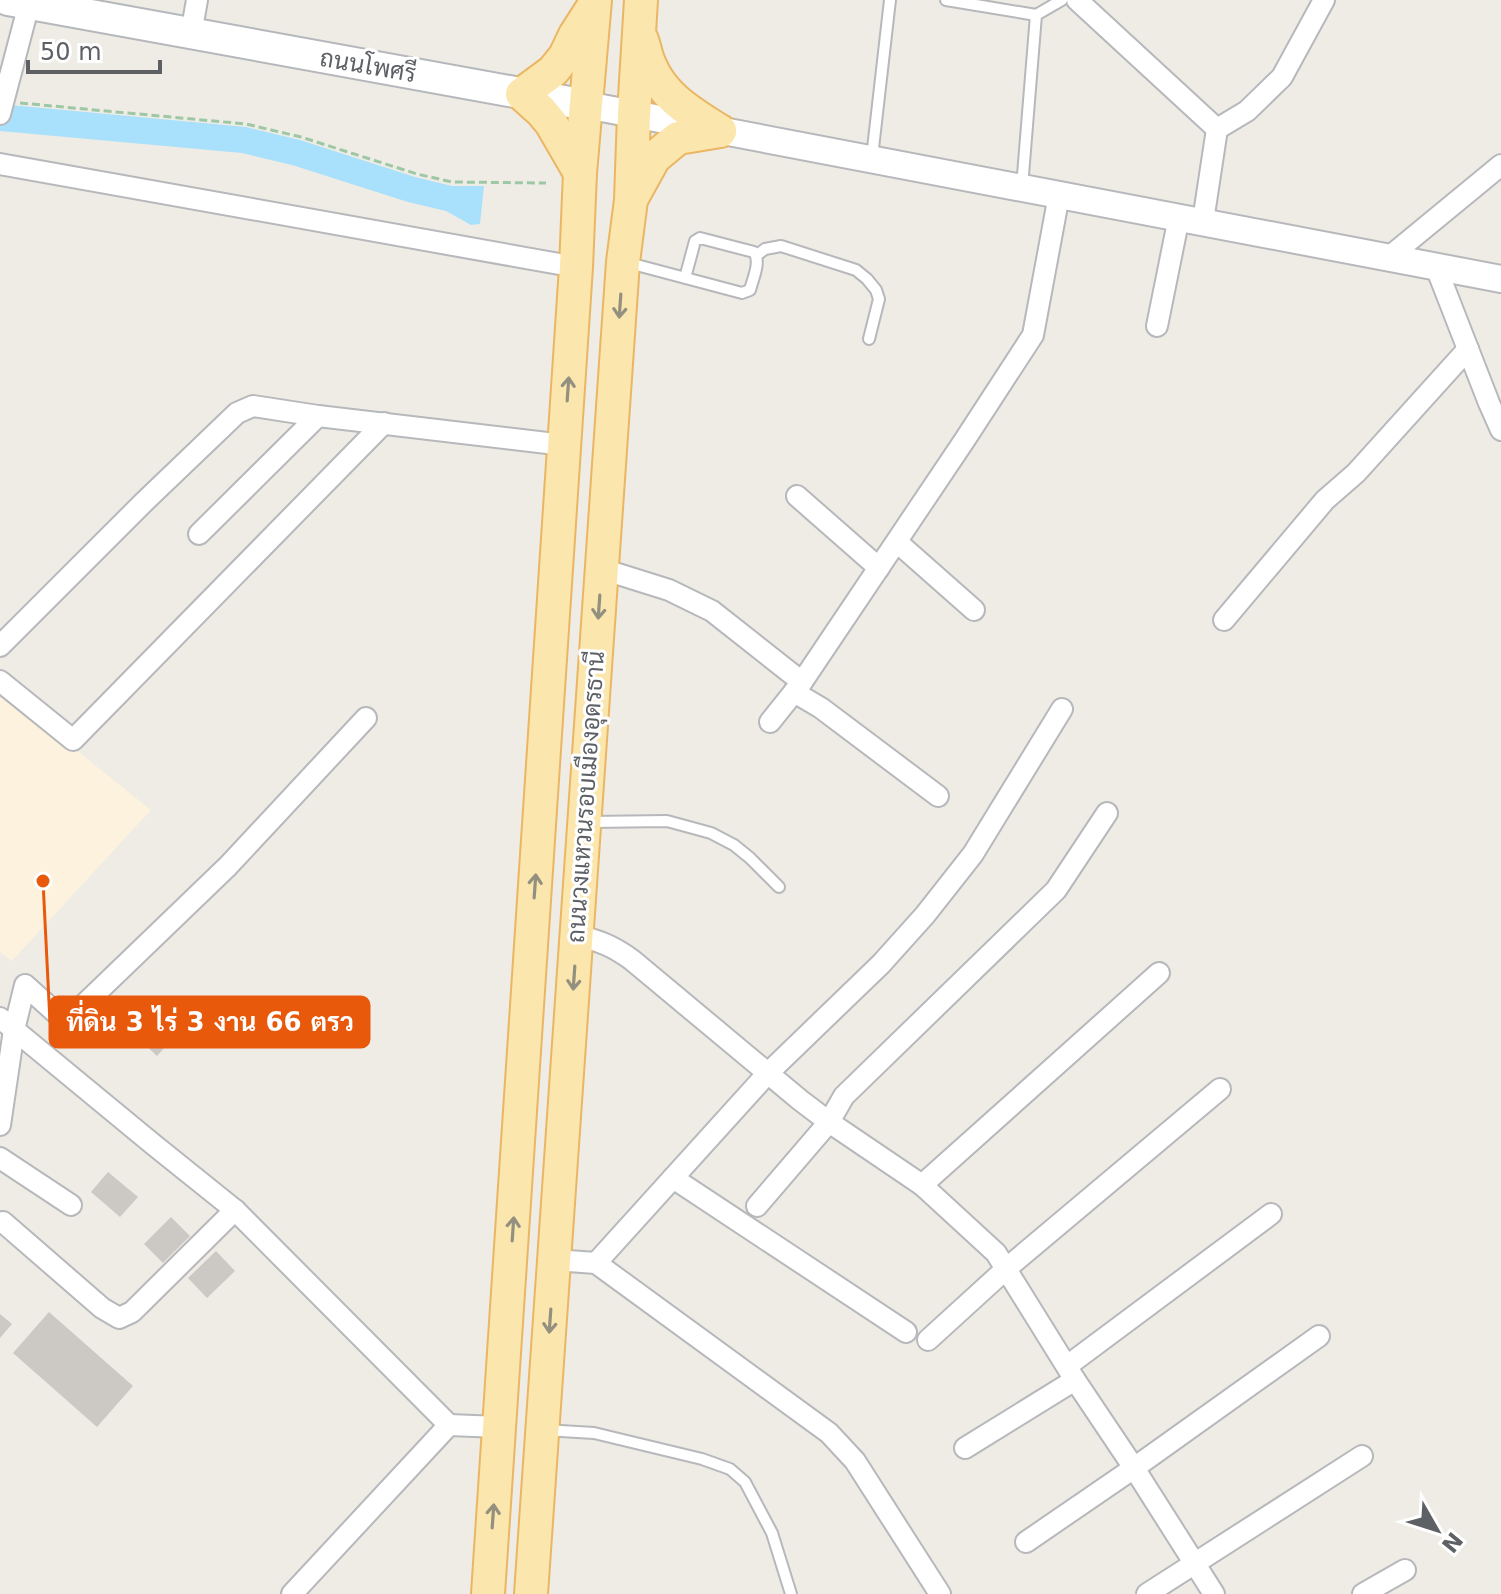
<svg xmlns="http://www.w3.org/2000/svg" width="1501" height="1594" viewBox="0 0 1501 1594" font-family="'DejaVu Sans',Sarabun,sans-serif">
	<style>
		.commercial { fill: #fcf2dd }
		.water { fill: #a9e0fb }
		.building { fill: #ccc9c4 }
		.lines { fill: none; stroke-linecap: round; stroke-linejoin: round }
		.service-casing { stroke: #b6b8bb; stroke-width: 14 }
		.minor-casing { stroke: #b6b8bb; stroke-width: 24 }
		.tertiary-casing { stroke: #b6b8bb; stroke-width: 30 }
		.secondary-casing { stroke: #b4b8bc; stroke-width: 34 }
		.primary-casing { stroke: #eab663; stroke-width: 36 }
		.path { stroke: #9ec8a5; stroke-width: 3; stroke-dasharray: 8 4; stroke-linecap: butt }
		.service { stroke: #fff; stroke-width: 10 }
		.minor { stroke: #fff; stroke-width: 20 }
		.tertiary { stroke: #fff; stroke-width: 26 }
		.secondary { stroke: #fff; stroke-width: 30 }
		.primary { stroke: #fbe7ae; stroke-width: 32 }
		.oneway { stroke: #94907f }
		.labels { text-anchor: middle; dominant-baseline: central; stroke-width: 6; stroke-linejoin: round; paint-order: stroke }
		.street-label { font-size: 24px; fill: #5d6165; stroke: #fff }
		.leader { fill: none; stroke: #e8590c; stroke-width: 3 }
		.callout-dot { fill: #e8590c; stroke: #fff; stroke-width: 3 }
		.callout { fill: #e8590c; stroke: #e8590c; stroke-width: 3 }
		.callout-label { font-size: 26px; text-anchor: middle; font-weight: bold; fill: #fff }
	</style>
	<rect width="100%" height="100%" fill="#efece5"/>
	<!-- commercial -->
	<polygon class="commercial" points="0,689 151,810 12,961 0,952"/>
	<!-- water -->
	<polygon class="water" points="0,104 246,127 300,140 415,177 452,186 484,186 480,224 471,225 446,211 408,202 292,165 242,153 0,131"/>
	<!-- building -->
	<g class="building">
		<polygon points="164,1009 183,1027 157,1056 137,1037"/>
		<polygon points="108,1172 138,1197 120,1217 91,1192"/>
		<polygon points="171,1217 190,1236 163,1263 144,1244"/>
		<polygon points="216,1251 235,1271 207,1298 188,1278"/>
		<polygon points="49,1312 133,1386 97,1427 13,1353"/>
		<polygon points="0,1314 12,1324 0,1338"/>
	</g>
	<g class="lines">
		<!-- service casing -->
		<g class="service-casing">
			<g id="service">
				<polyline points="946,0 1036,15"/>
				<polyline points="872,157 890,0"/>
				<polyline points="1022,187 1036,15 1062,0"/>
				<polyline points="757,255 765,249 781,246 856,270 867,279 876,290 879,299 869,339"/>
				<path d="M629 263 742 293 750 290C753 278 761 262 754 252L700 238 695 241 685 278"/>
				<polyline points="590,822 667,821 711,833 734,845 750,858 779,887"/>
				<polyline points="544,1430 594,1433 702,1459 730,1469 745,1482 772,1533 791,1594"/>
			</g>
		</g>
		<!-- minor casing -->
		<g class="minor-casing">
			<g id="minor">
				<polyline points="1077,0 1217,129 1203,221"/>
				<polyline points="191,34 197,0"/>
				<polyline points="0,114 29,4"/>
				<polyline points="1217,129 1247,111 1282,77 1324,0"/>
				<polyline points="0,164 576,267"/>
				<polyline points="1388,258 1501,165"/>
				<polyline points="1436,267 1489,403 1501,430"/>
				<polyline points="1157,326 1179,217"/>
				<polyline points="797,496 879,568"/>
				<polyline points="199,534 318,416"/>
				<polyline points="897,542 974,610"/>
				<polyline points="602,569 669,590 712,611 802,682 964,441 1033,335 1059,195"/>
				<polyline points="1224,620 1325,500 1356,473 1468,349"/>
				<polyline points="0,646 144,502 237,413 253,406 318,416 564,445"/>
				<polyline points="0,681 73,740 384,423"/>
				<polyline points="794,692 821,708 938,796"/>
				<polyline points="770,722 802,682"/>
				<path d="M576 935C600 941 613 946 632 960L800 1100 829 1122 922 1185 996 1253 1075 1380 1134 1468 1214 1594"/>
				<polyline points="0,1018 154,1145 235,1210 449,1425"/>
				<polyline points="0,1125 14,1030 25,985 66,1022 228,866 366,718"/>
				<polyline points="0,1158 71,1205"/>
				<polyline points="673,1178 906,1332"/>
				<polyline points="922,1185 1159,973"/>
				<polyline points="757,1206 829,1122 844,1096 1056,890 1107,813"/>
				<polyline points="3,1222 102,1308 119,1318 132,1312 235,1210"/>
				<polyline points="554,1260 596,1263 829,1433 855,1461 940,1594"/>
				<polyline points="596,1263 767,1074 881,964 925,915 973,854 1062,709"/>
				<polyline points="928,1340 1007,1268 1220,1089"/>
				<polyline points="1067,1366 1271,1214"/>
				<polyline points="965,1448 1075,1380"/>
				<polyline points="1026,1542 1134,1468 1319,1336"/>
				<polyline points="292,1594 449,1425 499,1427"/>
				<polyline points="1147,1594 1362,1456"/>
				<polyline points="1363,1594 1405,1570"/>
			</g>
		</g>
		<!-- tertiary casing -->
		<g class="tertiary-casing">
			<polyline id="tertiary" points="586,105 1501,279"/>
		</g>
		<!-- secondary casing -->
		<g class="secondary-casing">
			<polyline id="secondary" points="8,0 586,105"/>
		</g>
		<!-- primary casing -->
		<g class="primary-casing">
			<g id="primary">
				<path d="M642 40C645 48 646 57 650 65 663 97 692 113 720 131"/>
				<polyline points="580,173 551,123 541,111 522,94 553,71 565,56 575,35 591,10"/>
				<polyline points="633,196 654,158 678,138 720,131"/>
				<polyline points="488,1594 576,267 580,173 595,0"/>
				<polyline points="531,1594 623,262 631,200 634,114 641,0"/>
			</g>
		</g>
		<!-- path -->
		<polyline class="path" points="20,103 246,124 301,137 417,174 452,182 546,183"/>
		<!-- service -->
		<use href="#service" class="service"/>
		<!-- minor -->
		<use href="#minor" class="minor"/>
		<!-- tertiary -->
		<use href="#tertiary" class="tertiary"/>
		<!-- secondary -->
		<use href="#secondary" class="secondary"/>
		<!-- primary -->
		<use href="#primary" class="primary"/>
	</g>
	<!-- one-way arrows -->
	<defs><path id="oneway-shaft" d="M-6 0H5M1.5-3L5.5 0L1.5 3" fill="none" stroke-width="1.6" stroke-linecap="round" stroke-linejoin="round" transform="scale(2)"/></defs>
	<g class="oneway">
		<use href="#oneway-shaft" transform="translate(620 306) rotate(94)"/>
		<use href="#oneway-shaft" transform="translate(568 389) rotate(-86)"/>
		<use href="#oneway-shaft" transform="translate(599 607) rotate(94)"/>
		<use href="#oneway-shaft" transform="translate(535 886) rotate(-86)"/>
		<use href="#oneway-shaft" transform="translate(574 978) rotate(94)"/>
		<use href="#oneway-shaft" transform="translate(513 1229) rotate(-86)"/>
		<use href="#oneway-shaft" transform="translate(550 1321) rotate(94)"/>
		<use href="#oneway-shaft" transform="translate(493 1516) rotate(-86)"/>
	</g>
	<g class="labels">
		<!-- street labels -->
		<g class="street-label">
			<text transform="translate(368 66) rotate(10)">ถนนโพศรี</text>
			<text transform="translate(586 797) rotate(-86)">ถนนวงแหวนรอบเมืองอุดรธานี</text>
		</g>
	</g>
	<!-- callouts -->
	<path class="leader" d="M43 881L50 1022"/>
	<circle class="callout-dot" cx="43" cy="881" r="8"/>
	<rect class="callout" x="50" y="997" width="319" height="50" rx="8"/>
	<g class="callout-label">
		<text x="210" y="1031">ที่ดิน 3 ไร่ 3 งาน 66 ตรว</text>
	</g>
	<!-- north arrow -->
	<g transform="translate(1437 1530) rotate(129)" stroke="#ffffff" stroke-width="6" paint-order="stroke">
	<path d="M0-6L14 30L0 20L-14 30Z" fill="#5d6165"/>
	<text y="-12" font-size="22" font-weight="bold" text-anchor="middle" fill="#5d6165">N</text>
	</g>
	<!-- scale -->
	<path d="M28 60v12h132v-12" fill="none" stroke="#5d6165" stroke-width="4"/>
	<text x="40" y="60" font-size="24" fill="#5d6165" stroke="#ffffff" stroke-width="6" paint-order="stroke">50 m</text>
</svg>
